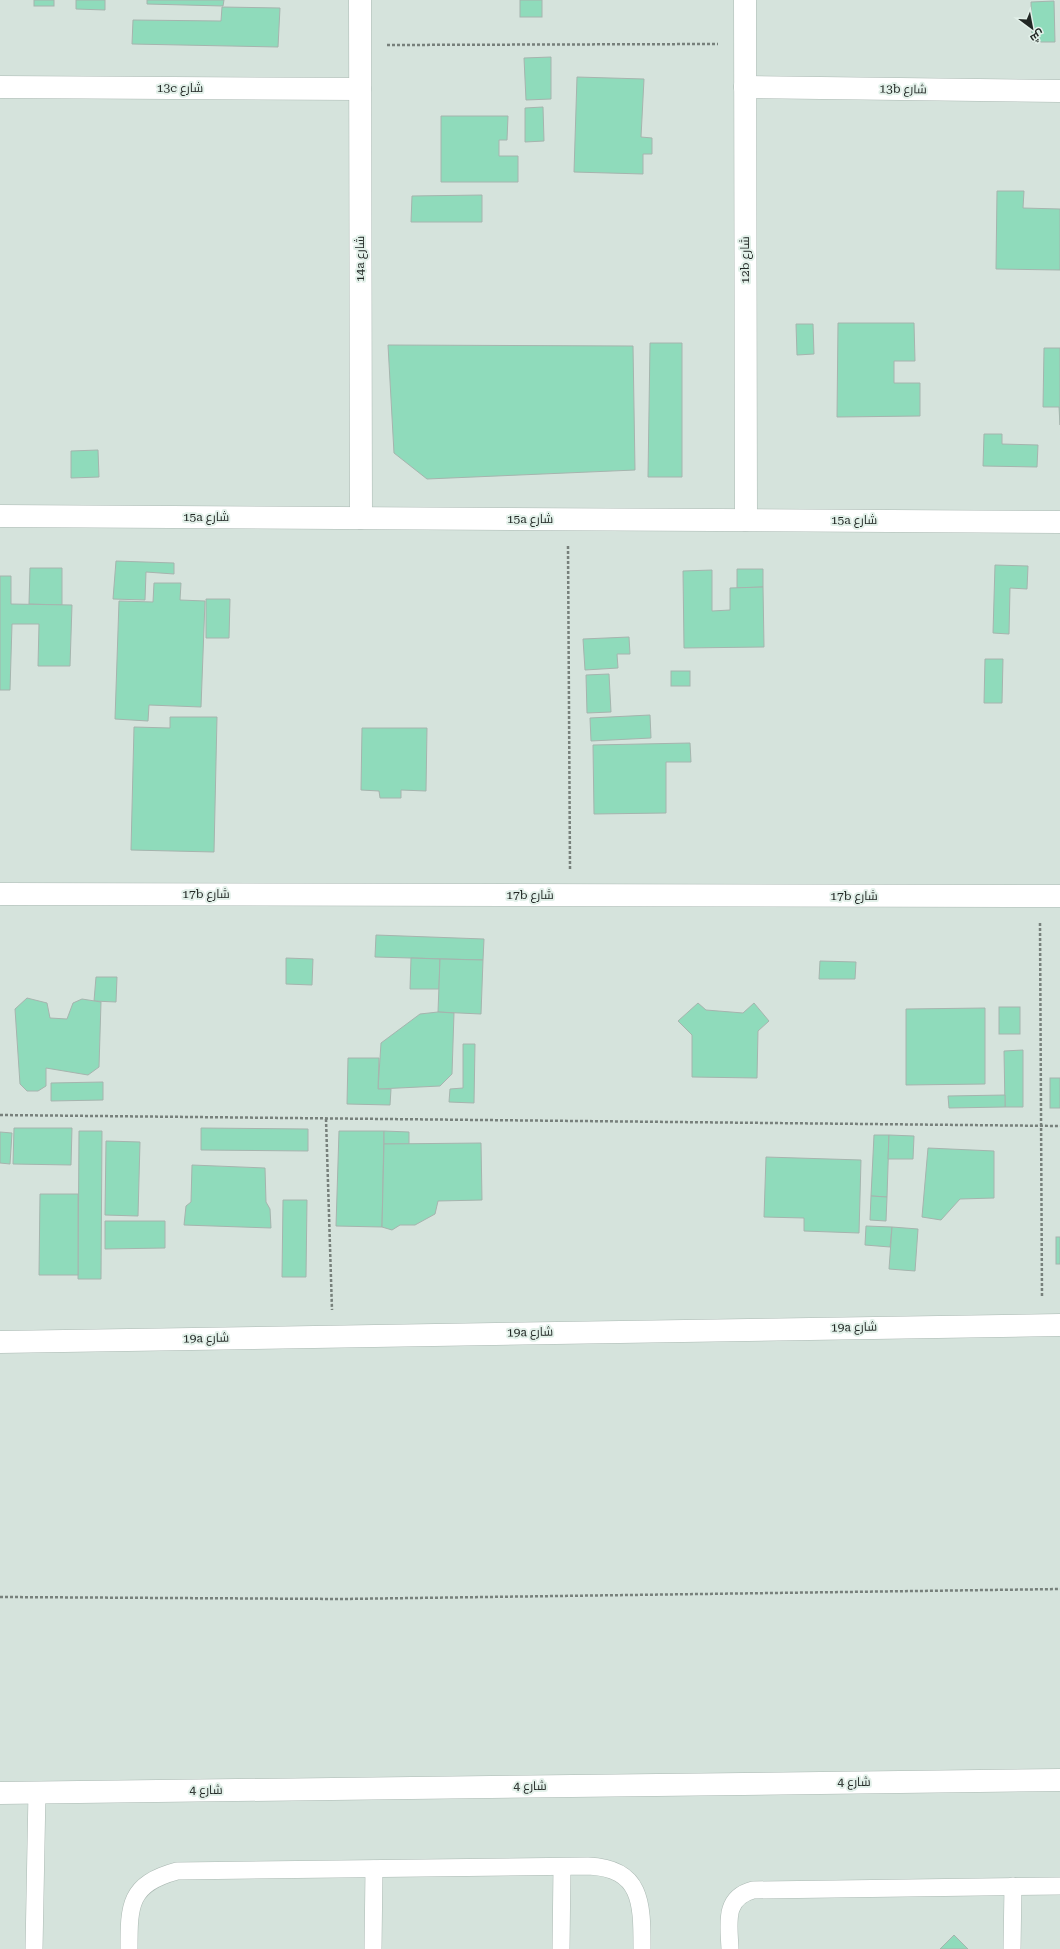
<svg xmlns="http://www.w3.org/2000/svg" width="1060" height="1949" viewBox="0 0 1060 1949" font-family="'Roboto Serif',Cairo,serif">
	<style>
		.building { fill: #8fdbbb; stroke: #a6b4ae }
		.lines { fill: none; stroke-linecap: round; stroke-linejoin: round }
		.lane-casing { stroke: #abb9b3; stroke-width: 18 }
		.street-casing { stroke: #abb9b3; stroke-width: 23 }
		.path { stroke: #77807b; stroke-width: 2.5; stroke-dasharray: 3 2; stroke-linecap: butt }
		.lane { stroke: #fff; stroke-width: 17 }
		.street { stroke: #fff; stroke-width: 22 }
		.labels { text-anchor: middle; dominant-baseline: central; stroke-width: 4; stroke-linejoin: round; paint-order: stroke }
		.street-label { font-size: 12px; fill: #212724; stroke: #e2f0e9 }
	</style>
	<rect width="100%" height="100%" fill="#d5e3dc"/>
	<!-- building -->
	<g class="building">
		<rect x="34" y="0" width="20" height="6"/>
		<polygon points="76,0 105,0 105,10 76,9"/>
		<polygon points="147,0 224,0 223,6 147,4"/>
		<rect x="520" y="0" width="22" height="17"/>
		<polygon points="1054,1 1055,42 1032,42 1031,2"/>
		<polygon points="222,7 280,8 278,47 132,44 133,20 221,21"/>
		<polygon points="551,57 551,99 526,100 524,58"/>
		<polygon points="577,77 644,79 641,137 652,138 652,154 643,154 643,174 574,172"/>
		<polygon points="543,107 544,141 525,142 525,108"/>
		<polygon points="441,116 508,116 507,140 499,140 499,156 518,156 518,182 441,182"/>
		<polygon points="997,191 1024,191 1023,208 1060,209 1060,270 996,269"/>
		<polygon points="482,195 482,222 411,222 412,196"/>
		<polygon points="838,323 914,323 915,361 894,361 894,383 920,383 920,416 837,417"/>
		<polygon points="796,324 813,324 814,354 797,355"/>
		<polygon points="650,343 682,343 682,477 648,477"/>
		<polygon points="388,345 633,346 635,470 427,479 394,453"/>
		<polygon points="1044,348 1060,348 1060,425 1059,407 1043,407"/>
		<polygon points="984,434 1002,434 1002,444 1038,445 1037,467 983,466"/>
		<polygon points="98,450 99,477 71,478 71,451"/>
		<polygon points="116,561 174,563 174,574 146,572 145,600 113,599"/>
		<polygon points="995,565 1028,566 1027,589 1010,588 1009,634 993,633"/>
		<polygon points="30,568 62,568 62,605 29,604"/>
		<polygon points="737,569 763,569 763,587 737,588"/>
		<polygon points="712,570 712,611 730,610 730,588 763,587 764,647 684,648 683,571"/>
		<polygon points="0,576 11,576 11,604 72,605 70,666 38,666 39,624 12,624 10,690 0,690"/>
		<polygon points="154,583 181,583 180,600 205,601 201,707 149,705 148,721 115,719 119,601 153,602"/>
		<polygon points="206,599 230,599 229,638 206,638"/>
		<polygon points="629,637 630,654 617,654 618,668 585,670 583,639"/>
		<polygon points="985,659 1003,659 1002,703 984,703"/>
		<rect x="671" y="671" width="19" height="15"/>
		<polygon points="609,674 611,712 587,713 586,675"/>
		<polygon points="650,715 651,738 591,741 590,718"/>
		<polygon points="170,717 217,717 214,852 131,850 134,727 170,728"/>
		<polygon points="362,728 427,728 426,791 401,790 401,798 380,798 379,791 361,790"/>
		<polygon points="690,743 691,762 666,762 666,813 594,814 593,745"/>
		<polygon points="376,935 484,939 483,960 375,957"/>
		<polygon points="286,958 313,959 312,985 286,984"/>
		<polygon points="411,958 440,959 439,989 410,989"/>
		<polygon points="440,959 483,960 481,1014 438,1012"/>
		<polygon points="820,961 856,962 855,979 819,979"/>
		<polygon points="96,977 117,977 116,1002 94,1001"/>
		<polygon points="27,998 47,1003 50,1018 67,1019 73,1003 82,999 101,1002 99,1067 88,1075 46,1068 46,1086 38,1091 27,1091 20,1084 15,1009"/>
		<polygon points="698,1003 706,1010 743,1013 754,1003 769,1021 758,1031 757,1078 692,1077 692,1035 678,1021"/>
		<rect x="999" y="1007" width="21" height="27"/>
		<polygon points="985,1008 985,1084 906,1085 906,1009"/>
		<polygon points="438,1012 454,1013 452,1074 440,1086 378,1089 381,1043 420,1014"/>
		<polygon points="463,1044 475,1044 474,1103 449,1102 450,1089 463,1088"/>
		<polygon points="1023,1050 1023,1107 1005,1107 1004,1051"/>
		<polygon points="348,1058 379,1058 378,1089 391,1089 390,1105 347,1104"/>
		<rect x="1050" y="1078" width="10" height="30"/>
		<polygon points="103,1082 103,1100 51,1101 51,1083"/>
		<polygon points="1005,1095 1005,1107 949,1108 948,1096"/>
		<polygon points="14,1128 72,1128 71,1165 13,1164"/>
		<polygon points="201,1128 308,1129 308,1151 201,1150"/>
		<polygon points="79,1131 102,1131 101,1279 78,1279"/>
		<polygon points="339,1131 384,1131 382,1227 336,1226"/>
		<polygon points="384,1131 409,1132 409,1144 384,1144"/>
		<polygon points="0,1132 12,1133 10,1164 0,1163"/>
		<polygon points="874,1135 889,1135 887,1197 871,1196"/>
		<polygon points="889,1135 914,1136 913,1159 888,1159"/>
		<polygon points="106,1141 140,1142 138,1216 105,1215"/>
		<polygon points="481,1143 482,1200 438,1201 435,1214 415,1225 400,1225 392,1230 382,1227 384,1144"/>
		<polygon points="928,1148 994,1151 994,1198 960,1199 941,1220 922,1217"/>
		<polygon points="766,1157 861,1160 859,1233 804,1231 804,1218 764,1217"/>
		<polygon points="192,1165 265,1168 266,1202 270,1209 271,1228 184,1225 186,1206 191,1202"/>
		<polygon points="40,1194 78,1194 78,1275 39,1275"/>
		<polygon points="871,1196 887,1197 886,1221 870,1220"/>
		<polygon points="283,1200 307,1200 306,1277 282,1277"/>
		<polygon points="105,1221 165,1221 165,1248 105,1249"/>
		<polygon points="866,1226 892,1227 890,1247 865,1245"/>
		<polygon points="892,1227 918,1229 915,1271 889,1269"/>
		<rect x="1056" y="1237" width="4" height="27"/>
		<polygon points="954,1935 968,1949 940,1949"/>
	</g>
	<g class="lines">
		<!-- lane casing -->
		<g class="lane-casing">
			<g id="lane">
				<polyline points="34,1949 37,1792"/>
				<path d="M129 1949C129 1905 129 1884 177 1871L588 1866C643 1868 642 1905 642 1949"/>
				<polyline points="373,1949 374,1869"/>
				<polyline points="561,1949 562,1867"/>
				<path d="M730 1949C729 1924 723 1898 753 1890L1060 1886"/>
				<polyline points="1012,1949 1013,1886"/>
			</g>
		</g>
		<!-- street casing -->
		<g class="street-casing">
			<g id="street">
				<polyline points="360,0 361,518"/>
				<polyline points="745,0 746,520"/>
				<polyline points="0,87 360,89"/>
				<polyline points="745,87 1060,91"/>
				<polyline points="0,516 1060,522"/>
				<polyline points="0,894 1060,896"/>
				<polyline points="0,1342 1060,1325"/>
				<polyline points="0,1793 1060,1780"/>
			</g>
		</g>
		<!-- path -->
		<g class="path">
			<polyline points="387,45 718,44"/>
			<polyline points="568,546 570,869"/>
			<polyline points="1040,923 1042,1298"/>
			<polyline points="0,1115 1060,1126"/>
			<polyline points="326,1119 332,1310"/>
			<polyline points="0,1597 342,1599 1060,1589"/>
		</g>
		<!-- lane -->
		<use href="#lane" class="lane"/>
		<!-- street -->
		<use href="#street" class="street"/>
	</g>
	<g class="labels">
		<!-- street labels -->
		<g class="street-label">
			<text x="180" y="88">13c شارع</text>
			<text transform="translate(903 89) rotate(1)">13b شارع</text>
			<text transform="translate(360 259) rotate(-90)">14a شارع</text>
			<text transform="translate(745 260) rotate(-90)">12b شارع</text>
			<text x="206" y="517">15a شارع</text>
			<text x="530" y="519">15a شارع</text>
			<text x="854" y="520">15a شارع</text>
			<text x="206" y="894">17b شارع</text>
			<text x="530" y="895">17b شارع</text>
			<text x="854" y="896">17b شارع</text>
			<text transform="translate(854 1327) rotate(-1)">19a شارع</text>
			<text transform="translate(530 1332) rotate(-1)">19a شارع</text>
			<text transform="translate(206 1338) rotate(-1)">19a شارع</text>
			<text transform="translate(854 1782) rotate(-1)">شارع 4</text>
			<text transform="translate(530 1786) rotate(-1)">شارع 4</text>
			<text transform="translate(206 1790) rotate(-1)">شارع 4</text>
		</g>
	</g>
	<!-- north arrow -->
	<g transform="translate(1032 28) rotate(148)" stroke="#e2f0e9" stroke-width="3" paint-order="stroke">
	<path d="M0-3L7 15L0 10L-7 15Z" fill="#212724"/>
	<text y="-6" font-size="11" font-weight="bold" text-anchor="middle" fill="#212724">ش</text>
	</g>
</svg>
